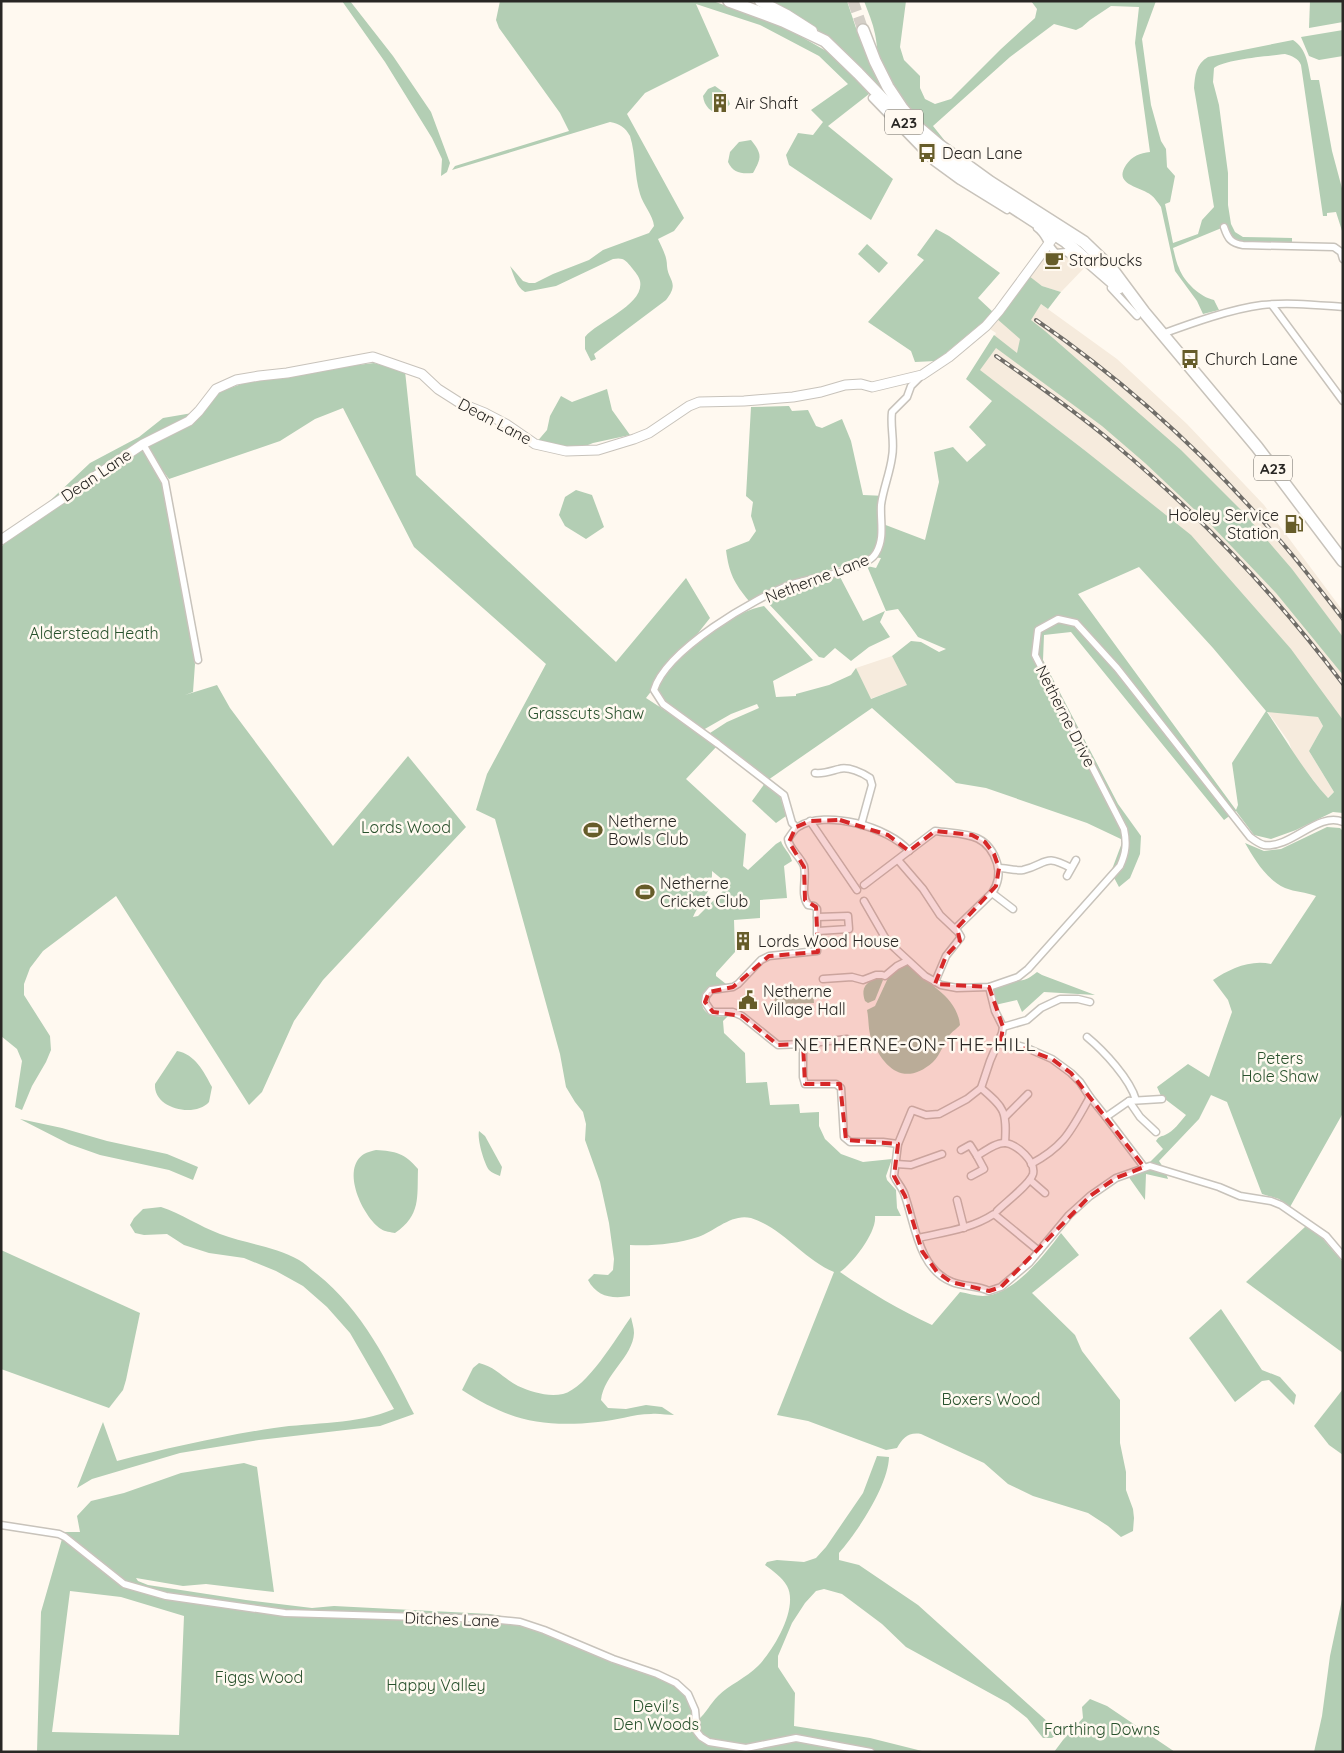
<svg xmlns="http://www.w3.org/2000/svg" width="1344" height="1753" viewBox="0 0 1344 1753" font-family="Quicksand,sans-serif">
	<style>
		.built { fill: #f6ebdd }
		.green { fill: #b3ceb4; fill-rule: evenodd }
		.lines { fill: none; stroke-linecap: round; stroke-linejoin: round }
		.highway-tunnel { stroke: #d4cfc7; stroke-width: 11; stroke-dasharray: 11 5.5; stroke-linecap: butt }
		.street-casing { stroke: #c8c3bb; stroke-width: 9 }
		.secondary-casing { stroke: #c8c3bb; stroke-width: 11 }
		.primary-casing { stroke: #c8c3bb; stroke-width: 12 }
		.highway-casing { stroke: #c8c3bb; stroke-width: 14 }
		.street { stroke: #fff; stroke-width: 6 }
		.secondary { stroke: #fff; stroke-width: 9 }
		.primary { stroke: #fff; stroke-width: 10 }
		.highway { stroke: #fff; stroke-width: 11 }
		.rail-casing { stroke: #706d68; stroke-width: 4 }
		.rail { stroke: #fff9f0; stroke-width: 2; stroke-dasharray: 5.5; stroke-linecap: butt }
		.marked { fill: #d62828; fill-opacity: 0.2; stroke: #d62828; stroke-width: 4; stroke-dasharray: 10 6; stroke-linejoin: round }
		.labels { text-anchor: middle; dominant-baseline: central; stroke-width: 5; stroke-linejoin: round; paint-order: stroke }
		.shield { fill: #fff9f0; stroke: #696661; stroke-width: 1 }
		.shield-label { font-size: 15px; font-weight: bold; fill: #292724 }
		.poi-label { font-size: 16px; fill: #292724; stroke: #fff9f0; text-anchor: start }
		.street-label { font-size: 16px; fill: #292724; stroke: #fff9f0 }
		.park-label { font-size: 16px; fill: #28512c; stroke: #fff9f0 }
		.quarter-label { font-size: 19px; letter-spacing: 1px; fill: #292724; stroke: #fff9f0 }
	</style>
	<rect width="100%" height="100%" fill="#fff9f0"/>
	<!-- built -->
	<g class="built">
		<polygon points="1054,244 1085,267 1061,292 1042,286 1029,277"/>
		<polygon points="1027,294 1117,359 1187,424 1264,505 1343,611 1343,732 1176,533 1083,449 979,370 996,333 990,329 996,318"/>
		<polygon points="892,656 908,685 870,699 856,668"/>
		<polygon points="1267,711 1318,717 1323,726 1309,751 1334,792 1327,798 1293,754 1289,742"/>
	</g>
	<!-- green -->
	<g class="green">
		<polygon points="342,1 350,1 393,56 431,112 450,163 447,172 441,176 442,159 432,138 385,62"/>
		<path d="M500 1H713L786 28 828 52 856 79 869 94 828 126 893 179 871 220 789 165 786 155 798 133 813 135 823 122 811 110 848 84 819 56 760 25 696 4 719 56 645 93 627 114 684 218 674 231 658 239C662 248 667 256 667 266 668 281 680 282 666 300L594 354 596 359 591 361 585 349V337C598 321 645 305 640 281 639 276 635 272 632 268 626 260 623 257 613 259L556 286 525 292C516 287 514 275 510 266L523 281 529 283H535L553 274 589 260 603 250 649 233 654 226C653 215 643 205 640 194 634 175 636 155 630 136 625 127 620 124 610 122L452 170 455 166 569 131 560 113 499 28 496 20Z"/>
		<polygon points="769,1 847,1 858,34 872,67 901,114 841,49 808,22"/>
		<path d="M864 1H906L900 47 904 60 920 76V88L925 99 935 104 951 99 1001 49 1035 18 1037 9 1031 1H1156L1142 39 1151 105 1161 141 1166 149 1167 167 1175 176 1170 202 1165 204 1173 243 1198 234 1202 220 1214 207 1194 88C1195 75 1196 64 1208 57L1293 40C1307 49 1308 65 1311 80H1319L1332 151 1343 192V234L1336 212 1327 213V216H1323L1301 65C1298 58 1292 56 1285 54 1269 56 1225 59 1214 68L1213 82 1219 105 1228 173V205L1231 224 1235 232 1243 237 1292 238V243H1245L1233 239 1224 227 1173 248C1175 255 1176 262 1179 268 1184 282 1200 297 1214 300L1219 310 1203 314 1197 301 1175 271 1161 207C1158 203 1155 198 1151 195 1139 186 1113 185 1126 165 1132 156 1140 153 1150 152L1135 43 1139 7 1111 6 1090 20 1082 27 1076 30 1054 24 1010 57 933 126 945 141C926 139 887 80 880 61 877 53 877 43 875 34 873 23 868 12 864 1Z"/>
		<polygon points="1310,1 1343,1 1343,22 1309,28"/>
		<polygon points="1343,30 1343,56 1319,60 1309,56 1301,37"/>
		<path d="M715 86 726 94 730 104 721 114C711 113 704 106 703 96L708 89Z"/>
		<path d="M751 140C762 154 762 157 753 173 741 174 733 173 728 162L730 152 739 142Z"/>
		<polygon points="936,229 949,236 1000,273 978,298 994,313 936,361 915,362 911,351 868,322 924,260 917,255"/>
		<polygon points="867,244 888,263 879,273 858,254"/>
		<path d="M1029 276 1042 286 1061 292 1048 309 1041 304 1031 320 1045 331 1181 450 1243 512 1292 569 1343 637V675L1276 593 1212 526 1145 463 1102 426 996 348 980 370 1083 449 1191 535 1291 649 1343 720V813L1333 812 1296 830 1271 839 1254 835 1236 811 1224 820 1071 632 1044 635 1043 660 1118 804 1141 836 1140 854 1130 878 1119 887 1111 872 1123 840 1087 823 986 788 956 783 872 708 768 780 745 763 710 733 727 722 759 708 757 704 731 714 703 730 664 700 656 685 646 698 718 745 686 779 746 834 743 866 748 870 776 844 781 841C783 848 790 853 792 861L784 866 787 898 760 900V918L734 920 735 952 716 973V976L726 984 708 988C699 998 699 1013 715 1016 719 1017 724 1016 728 1016L723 1021 724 1033 745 1053 746 1083 767 1082 770 1105 799 1104 800 1113 819 1112V1126L825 1139 841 1154 863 1162 892 1159 886 1176 887 1180 896 1190 897 1208 901 1216H875C877 1232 853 1263 840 1272 869 1292 900 1310 932 1325L960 1292C967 1293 976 1296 983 1296 1014 1295 1044 1255 1061 1233L1079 1255 1032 1293 1075 1335 1082 1351 1120 1400V1443L1126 1472V1490L1133 1509 1134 1518 1133 1531 1121 1537 1108 1526 1088 1513 1033 1496 1008 1484 984 1463 921 1434C908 1432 903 1438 897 1448L886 1450 808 1421 777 1415 834 1272C803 1259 783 1228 751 1218 732 1213 715 1231 698 1237 677 1244 652 1246 630 1245V1296C612 1299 597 1297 588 1280L594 1274 608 1275 613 1270 614 1259 609 1223 600 1182 585 1140 586 1124 583 1112 575 1102 566 1087 560 1054 495 819 476 810 487 774 546 664 414 547 343 408 315 419 280 441 169 479 141 441 162 485 195 664 193 692 185 695 217 685 230 708 333 846 408 756 466 827 323 980 294 1021 262 1092 249 1105 116 896 43 951 30 968 24 984V995L50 1036 51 1050 46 1062 32 1086 22 1110 15 1107 22 1061 17 1049 1 1036V547L90 463 139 437 163 418 204 411 219 392 264 376 374 363 405 371 416 475 616 662 686 578 710 618 683 652C705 636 736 611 764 606L813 660 773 681 776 697 796 696V694L829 685 851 675 856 668 871 699 907 685 892 656 911 641 921 642 939 652 946 649 918 637 898 609 886 611 867 566 876 568 881 558 873 557 861 564 839 567 779 585 749 601C734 583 729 573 726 550L749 541 756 531 751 516 753 502 746 496 751 407 789 406 792 411 808 410 816 426 822 428 842 419 851 441 863 495 886 496 883 524 925 540 939 482 934 452 953 447 967 462 986 445 969 427 992 401 966 379 994 335 1017 353 1020 339 996 318ZM1139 567 1213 648 1266 711 1232 763 1238 805 1236 810 1078 594ZM1267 712 1318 717 1323 726 1309 751 1334 792 1328 798C1304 772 1287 741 1267 712ZM712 871 729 885 698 916 693 917C701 900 713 891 712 871Z"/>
		<polygon points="607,389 612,410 630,435 593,443 573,451 535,444 547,430 550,416 561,396 572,402"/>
		<polygon points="576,490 592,495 604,527 586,539 565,526 559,515 565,497"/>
		<polygon points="839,575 863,621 885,611 880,622 890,637 869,647 851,661 835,648 824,658 819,657 766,601 780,592"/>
		<polygon points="765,783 780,796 786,816 776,823 752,801"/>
		<path d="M1327 827 1340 828 1343 831V1113L1290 1207 1279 1199 1262 1194 1227 1102 1211 1095 1199 1119 1159 1161 1165 1170 1168 1179 1146 1174 1145 1200 1128 1176 1146 1166 1163 1149 1156 1141C1159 1136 1160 1137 1165 1135 1174 1131 1180 1122 1186 1115L1161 1096 1157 1087 1188 1064 1209 1077 1232 1012 1228 1000 1213 980C1229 969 1251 959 1271 964L1316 896C1306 892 1295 892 1285 888 1266 879 1255 860 1245 843L1264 851 1281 849Z"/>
		<path d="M902 966H909C927 984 957 996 960 1025 957 1029 951 1032 949 1036 943 1044 941 1054 933 1062 905 1087 884 1069 872 1040 868 1032 869 1019 867 1010L875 1006 888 978Z"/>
		<path d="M1037 972 1042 975 1095 995 1044 992 1022 1012 1017 1000 995 1005 989 988 1013 979C1023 983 1029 978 1037 972Z"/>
		<path d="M880 977 883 980 875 1000 868 1003 865 1001C860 987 867 981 880 977Z"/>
		<polygon points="813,992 814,1003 775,1004 774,993"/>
		<path d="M177 1051C195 1054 204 1072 212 1087L209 1102C195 1118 153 1109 155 1084Z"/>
		<polygon points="20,1119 62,1128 107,1141 167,1154 198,1167 193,1180 169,1170 100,1155 69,1144"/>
		<path d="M479 1131 485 1136 502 1167 500 1176C496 1174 492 1173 489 1170 484 1163 477 1139 479 1131Z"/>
		<path d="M376 1150C395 1151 405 1153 418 1169 417 1198 421 1215 395 1233 391 1232 385 1232 381 1229 363 1217 340 1169 364 1154 367 1152 372 1151 376 1150Z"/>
		<path d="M161 1207C182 1214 199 1226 220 1234 246 1244 275 1246 299 1260 306 1264 311 1270 317 1274 363 1311 388 1363 414 1414L380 1426 259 1440 180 1453 92 1479 77 1488 103 1422 117 1461C169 1448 221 1436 274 1428 314 1422 356 1425 394 1409L350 1333 327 1307 303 1286 276 1271 244 1258 209 1253 184 1245 167 1234 144 1235 135 1233 130 1225 134 1218 143 1209Z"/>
		<polygon points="1306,1226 1322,1238 1343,1262 1343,1353 1246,1282"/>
		<polygon points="1,1250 140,1313 126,1380 123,1390 109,1408 1,1369"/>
		<polygon points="1221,1309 1262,1370 1280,1377 1296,1395 1294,1405 1269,1380 1262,1381 1235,1402 1189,1338"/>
		<path d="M631 1317C632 1322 634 1328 634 1333 633 1357 604 1374 601 1400L608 1408 626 1409 646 1405 662 1407 674 1415C667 1415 658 1413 651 1414 633 1414 615 1421 598 1422 543 1428 508 1420 462 1390L473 1368 479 1363C496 1367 504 1379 518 1386 532 1392 547 1397 563 1394 587 1388 616 1338 631 1317Z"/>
		<polygon points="1343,1389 1343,1455 1329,1445 1314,1426"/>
		<path d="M877 1456 889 1457C888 1486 858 1531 839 1553V1560L859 1565 918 1605 1049 1723 1057 1734 1052 1738H1043L1027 1718 1008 1703 906 1647 882 1624 842 1594 824 1589 816 1591 805 1603 792 1623 778 1656V1667L795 1693 794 1726 870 1738 926 1752H37L41 1612 64 1532H80L77 1516 91 1501 124 1493 181 1473 244 1463 257 1467 274 1592 206 1584 183 1586 136 1578 138 1581 148 1585 246 1600 312 1608 334 1606 490 1614 519 1619 657 1674 688 1694 698 1720C706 1713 710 1704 718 1696 729 1685 746 1678 758 1666 773 1651 799 1608 787 1586 782 1577 773 1571 765 1565L767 1562 777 1560 804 1562 816 1558 826 1547 863 1493ZM70 1591 121 1597 184 1616 179 1735 52 1732Z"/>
		<polygon points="1343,1595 1343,1752 1314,1752 1322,1716 1330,1656"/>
		<polygon points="1090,1699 1107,1706 1175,1752 1054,1752 1063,1740 1083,1718 1082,1707"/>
	</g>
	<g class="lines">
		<!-- highway-tunnel -->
		<polyline class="highway-tunnel" points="853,1 863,30"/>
		<!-- street casing -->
		<g class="street-casing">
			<g id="street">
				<polyline points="872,98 934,162 960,181 1007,210"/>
				<path d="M1224 227C1228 239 1231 243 1243 245L1334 247 1341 252 1343 259"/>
				<path d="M1037 228C1046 234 1047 245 1056 253L1066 252 1082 263"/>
				<polyline points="1111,288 1137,316"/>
				<polyline points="1272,305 1343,401"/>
				<path d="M1162 334C1192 323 1231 309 1262 305 1289 302 1316 305 1343 307"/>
				<polyline points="143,444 165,482 198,660"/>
				<path d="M815 773C824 774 831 771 839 769 848 766 863 773 870 778L872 785 861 825"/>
				<polyline points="810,821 857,890"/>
				<path d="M796 827 792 823 784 795 718 744 663 704 654 690C666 650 754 598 792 584 811 578 867 570 876 553 885 538 880 521 881 505 883 489 890 473 892 457 895 442 890 427 892 412L907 397 911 386 921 376"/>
				<polyline points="898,860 923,889 940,915 958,932 961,937 946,956 935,982"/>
				<path d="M999 868C1006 868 1015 871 1023 870 1048 864 1043 853 1071 868"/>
				<polyline points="1067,876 1076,860"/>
				<path d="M864 885 935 831C963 835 987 831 997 863 1000 873 998 884 992 893L955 929"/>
				<polyline points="992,893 1013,909"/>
				<path d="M864 901 887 941 925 976 941 985 957 988 989 987 1018 977 1028 969 1120 866C1126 853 1127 843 1124 829L1035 655 1038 630 1058 619 1076 623 1117 668 1250 837C1254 840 1260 844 1264 845 1291 849 1318 811 1343 822"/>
				<polyline points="817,917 848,916 849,929 818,931"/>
				<polyline points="823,979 852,977 863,980 876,975 882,975 885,976 897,966 907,961"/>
				<path d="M989 987 995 1011 1003 1027 1002 1033 990 1061 981 1088 967 1099 939 1114 926 1115 912 1110 898 1144 894 1176C897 1183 903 1188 905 1196 915 1225 919 1269 952 1282 964 1287 977 1285 989 1291L1001 1287 1029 1263 1069 1215 1090 1196 1116 1178 1150 1166 1219 1187 1240 1196 1271 1201 1281 1205 1326 1236 1343 1256"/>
				<polyline points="1003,1027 1027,1020 1041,1008 1060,999 1078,999 1090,1002"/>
				<path d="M1087 1037C1104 1051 1130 1079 1136 1100"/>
				<path d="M847 1039 803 1044 778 1045 742 1016 733 1012H715L711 1011 705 1002 706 996 711 990 733 987 738 984 761 960 769 956 817 951V909L814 906 808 905C800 894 807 879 804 866 800 856 789 849 788 839 791 835 794 829 798 827 825 809 889 827 909 851"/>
				<polyline points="999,1040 1027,1048 1052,1059 1071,1073 1080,1082 1090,1097 1106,1117 1144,1167"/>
				<polyline points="803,1044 803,1077 805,1084 836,1084 841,1088 844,1137 850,1142 883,1142 898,1144"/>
				<path d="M981 1088C1005 1108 1007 1112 1005 1143"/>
				<polyline points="1129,1101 1140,1117 1156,1132"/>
				<polyline points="1006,1116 1028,1094"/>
				<polyline points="1106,1117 1129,1101 1162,1099"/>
				<polyline points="961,1150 970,1145 977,1156"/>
				<polyline points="896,1164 911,1165 942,1154"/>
				<path d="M1031 1164C1066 1145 1071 1130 1090 1097"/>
				<path d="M971 1176 984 1169 977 1156C985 1151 996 1142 1006 1143 1017 1145 1036 1161 1033 1174 1030 1184 1006 1202 997 1211"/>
				<polyline points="1030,1180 1045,1193"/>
				<polyline points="957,1200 964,1228"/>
				<path d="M918 1238C945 1232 971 1229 994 1214L1039 1251"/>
				<polyline points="1,1525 59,1534 65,1537 124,1584 166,1596 285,1613 489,1619 520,1622 544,1630 613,1659 657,1674 676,1683 688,1694 695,1710 697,1732 701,1737 709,1742 746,1748 796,1738 871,1752"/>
			</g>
		</g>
		<!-- secondary casing -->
		<g class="secondary-casing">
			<polyline id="secondary" points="1,540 143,444 189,421 199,411 216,389 236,380 259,376 287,373 373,357 422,374 438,389 460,403 485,413 506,424 535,444 566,451 598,450 634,439 649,433 689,406 699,402 744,401 793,397 821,392 845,385 861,384 872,387 922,375 949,357 986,326 999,311 1058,231"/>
		</g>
		<!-- primary casing -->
		<g class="primary-casing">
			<polyline id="primary" points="760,1 787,15 812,31"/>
		</g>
		<!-- highway casing -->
		<g class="highway-casing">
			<g id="highway">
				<polyline points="729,1 783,21 825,41 858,73 934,152 966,177 1066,242 1119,288"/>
				<polyline points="863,30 875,61 888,87 902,108 919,128 939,145 990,182 1084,242 1112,269 1144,312 1257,447 1343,561"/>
			</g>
		</g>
		<!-- street -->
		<use href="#street" class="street"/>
		<!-- secondary -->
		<use href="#secondary" class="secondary"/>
		<!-- primary -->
		<use href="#primary" class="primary"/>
		<!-- highway -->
		<use href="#highway" class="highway"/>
		<!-- rail casing -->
		<g class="rail-casing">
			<g id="rail">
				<path d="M1036 320C1125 381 1205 454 1276 536 1300 563 1321 591 1343 619"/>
				<path d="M996 356C1035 383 1075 411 1112 442 1198 513 1276 595 1343 684"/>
			</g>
		</g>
		<!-- rail -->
		<use href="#rail" class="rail"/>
	</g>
	<!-- marked area -->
	<path class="marked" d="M840 820 888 835 909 851 935 831 972 835 985 842 994 854 999 868 996 886 957 928 960 941 946 956 935 984 989 987 1003 1027 1001 1040 1052 1059 1071 1073 1144 1167 1116 1178 1090 1196 1001 1287 989 1291 951 1282 937 1272 922 1251 905 1196 894 1176 898 1144 846 1140 840 1084H805L803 1044 778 1045 742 1016 713 1012 705 1002 709 992 733 987 769 956 818 952 816 907 805 900 804 867 789 842 796 827 810 821Z"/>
	<!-- icons -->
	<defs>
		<g id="building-bare" transform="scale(1.5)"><path d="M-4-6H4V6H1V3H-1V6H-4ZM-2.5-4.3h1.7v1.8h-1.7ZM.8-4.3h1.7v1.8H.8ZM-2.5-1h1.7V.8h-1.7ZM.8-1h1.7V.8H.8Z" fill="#665c29" stroke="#fff9f0" stroke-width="2.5" paint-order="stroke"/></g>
		<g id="bus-bare" transform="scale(1.5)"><path d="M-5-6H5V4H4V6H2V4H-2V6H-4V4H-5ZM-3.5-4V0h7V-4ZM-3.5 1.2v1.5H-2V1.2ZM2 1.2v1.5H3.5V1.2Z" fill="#665c29" stroke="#fff9f0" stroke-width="2.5" paint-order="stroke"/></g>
		<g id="cafe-bare" transform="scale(1.5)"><path d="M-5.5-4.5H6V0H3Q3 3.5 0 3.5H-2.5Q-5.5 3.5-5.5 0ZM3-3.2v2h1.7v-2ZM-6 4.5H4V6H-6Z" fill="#665c29" stroke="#fff9f0" stroke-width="2.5" paint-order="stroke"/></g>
		<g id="fuel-bare" transform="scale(1.5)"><path d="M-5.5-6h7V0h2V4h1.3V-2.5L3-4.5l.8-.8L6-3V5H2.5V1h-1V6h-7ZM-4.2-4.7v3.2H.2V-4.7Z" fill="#665c29" stroke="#fff9f0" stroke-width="2.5" paint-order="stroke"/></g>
		<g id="stadium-bare" transform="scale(1.5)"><path d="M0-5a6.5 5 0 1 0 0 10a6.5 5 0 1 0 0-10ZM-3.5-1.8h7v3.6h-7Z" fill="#665c29" stroke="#fff9f0" stroke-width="2.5" paint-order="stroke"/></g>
		<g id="civic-bare" transform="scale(1.5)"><path d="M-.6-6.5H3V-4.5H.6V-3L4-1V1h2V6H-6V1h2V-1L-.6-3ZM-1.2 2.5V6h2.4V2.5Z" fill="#665c29" stroke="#fff9f0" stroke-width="2.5" paint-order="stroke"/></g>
	</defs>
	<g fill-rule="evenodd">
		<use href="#building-bare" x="720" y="103"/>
		<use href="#bus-bare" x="927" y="153"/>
		<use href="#cafe-bare" x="1054" y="260"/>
		<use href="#bus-bare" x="1190" y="359"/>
		<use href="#fuel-bare" x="1294" y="524"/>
		<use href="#stadium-bare" x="593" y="830"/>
		<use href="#stadium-bare" x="645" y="892"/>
		<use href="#building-bare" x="743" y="941"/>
		<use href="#civic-bare" x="748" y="1000"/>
	</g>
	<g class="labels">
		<!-- shield labels -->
		<g class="shield">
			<rect x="885" y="109.5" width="38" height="25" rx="4"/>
			<rect x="1254" y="455.5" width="38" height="25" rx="4"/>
		</g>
		<g class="shield-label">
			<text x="904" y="122">A23</text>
			<text x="1273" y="468">A23</text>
		</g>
		<!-- poi labels -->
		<g class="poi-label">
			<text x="735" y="103">Air Shaft</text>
			<text x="942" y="153">Dean Lane</text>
			<text x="1069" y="260">Starbucks</text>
			<text x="1205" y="359">Church Lane</text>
			<text x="1279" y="515" text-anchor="end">Hooley Service<tspan x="1279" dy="18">Station</tspan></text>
			<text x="608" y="821">Netherne<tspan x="608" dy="18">Bowls Club</tspan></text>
			<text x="660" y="883">Netherne<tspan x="660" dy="18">Cricket Club</tspan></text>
			<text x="758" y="941">Lords Wood House</text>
			<text x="763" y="991">Netherne<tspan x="763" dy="18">Village Hall</tspan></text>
		</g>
		<!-- street labels -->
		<g class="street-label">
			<text transform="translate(495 421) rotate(28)">Dean Lane</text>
			<text transform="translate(96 475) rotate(-34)">Dean Lane</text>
			<text transform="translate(817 578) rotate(-21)">Netherne Lane</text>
			<text transform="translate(1066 716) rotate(63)">Netherne Drive</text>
			<text transform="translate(452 1619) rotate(2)">Ditches Lane</text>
		</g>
		<!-- park labels -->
		<g class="park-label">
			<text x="94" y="633">Alderstead Heath</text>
			<text x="586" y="713">Grasscuts Shaw</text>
			<text x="406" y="827">Lords Wood</text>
			<text x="1280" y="1058">Peters<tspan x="1280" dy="18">Hole Shaw</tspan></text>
			<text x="991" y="1399">Boxers Wood</text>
			<text x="259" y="1677">Figgs Wood</text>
			<text x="436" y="1685">Happy Valley</text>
			<text x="656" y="1706">Devil's<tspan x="656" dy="18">Den Woods</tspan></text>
			<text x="1102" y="1729">Farthing Downs</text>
		</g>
		<!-- quarter labels -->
		<g class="quarter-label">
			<text x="915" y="1044">NETHERNE-ON-THE-HILL</text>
		</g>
	</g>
	<!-- border -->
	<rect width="1344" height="1753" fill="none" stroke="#292724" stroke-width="5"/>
</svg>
